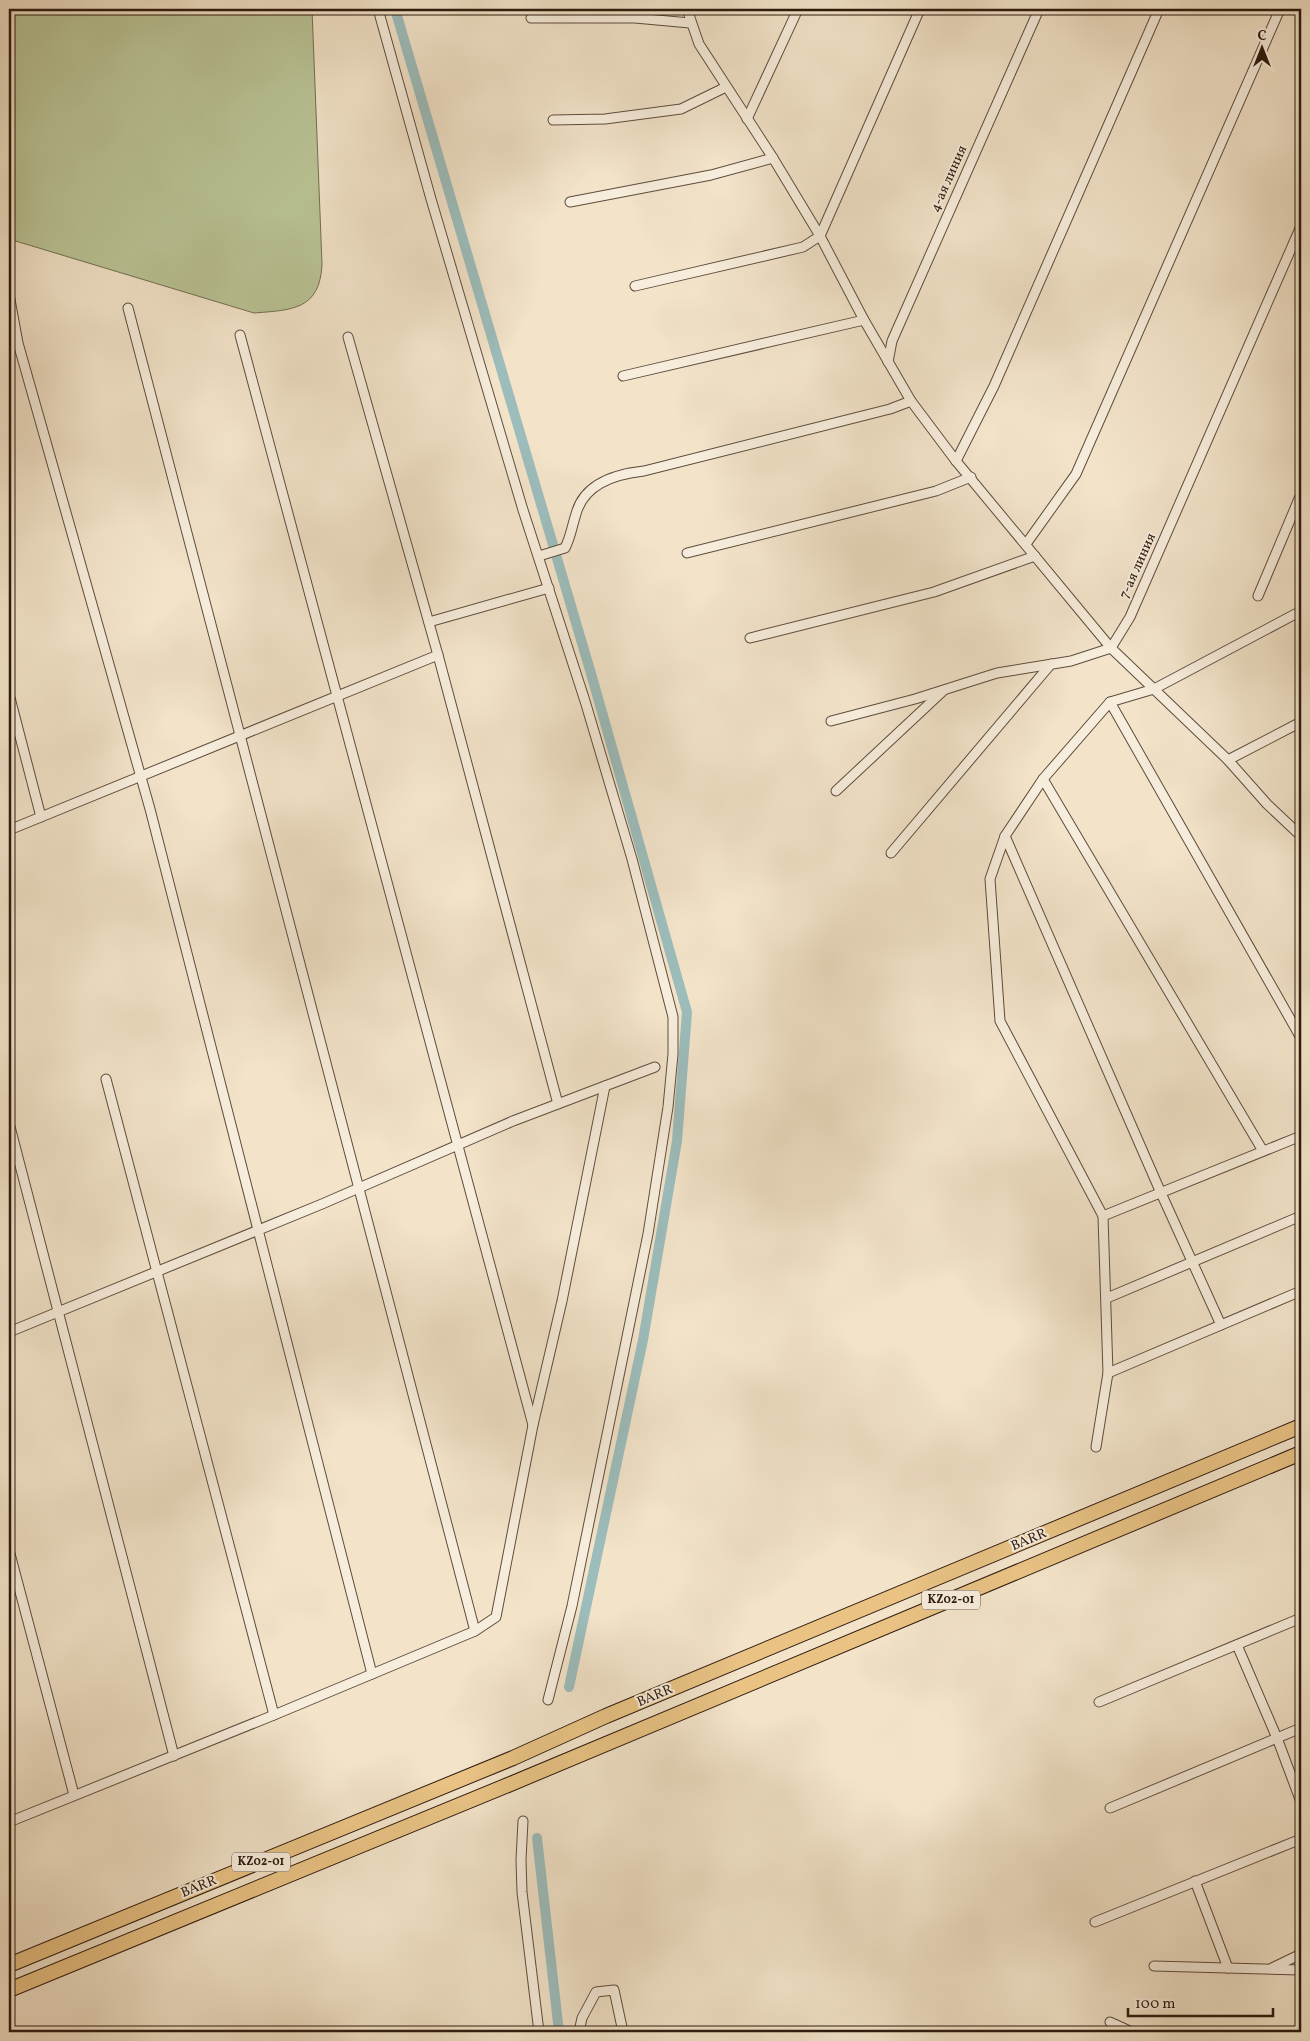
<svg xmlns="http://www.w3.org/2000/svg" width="1310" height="2041" viewBox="0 0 1310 2041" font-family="Vollkorn,serif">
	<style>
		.green { fill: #bac496; stroke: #736f52 }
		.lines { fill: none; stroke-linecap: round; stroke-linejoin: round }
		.canal { stroke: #9cbdbc; stroke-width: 10 }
		.minor-casing { stroke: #5e4c3d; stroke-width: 11 }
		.highway-casing { stroke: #2c1a0e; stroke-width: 16 }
		.minor { stroke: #f7eddc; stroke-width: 9 }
		.highway { stroke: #e9c284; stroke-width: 14 }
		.labels { text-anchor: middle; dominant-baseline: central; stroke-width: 4; stroke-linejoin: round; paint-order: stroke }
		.shield { fill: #f7eddc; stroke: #69594c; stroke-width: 1 }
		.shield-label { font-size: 12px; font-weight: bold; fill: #2c1a0e }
		.street-label { font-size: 14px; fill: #2c1a0e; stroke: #f7eddc }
	</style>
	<rect width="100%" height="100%" fill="#f2e3c9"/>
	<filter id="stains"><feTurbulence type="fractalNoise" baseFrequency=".004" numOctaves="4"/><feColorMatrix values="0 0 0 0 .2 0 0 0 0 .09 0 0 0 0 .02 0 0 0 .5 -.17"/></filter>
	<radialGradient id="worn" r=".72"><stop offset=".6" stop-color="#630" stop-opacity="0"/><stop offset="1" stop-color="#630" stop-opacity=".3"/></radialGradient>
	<!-- green -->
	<path class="green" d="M9 9H312L322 264C320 310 292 310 254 313L9 239Z"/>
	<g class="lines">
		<!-- canal -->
		<g class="canal">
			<polyline points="395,9 592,677 687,1012 677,1141 643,1340 569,1687"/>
			<polyline points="537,1838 559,2032"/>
		</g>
		<!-- minor casing -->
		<g class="minor-casing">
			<g id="minor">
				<polyline points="378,9 431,199 523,510 585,701 632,859 673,1017 673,1054 668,1107 648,1234 572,1606 548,1700"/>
				<polyline points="687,9 699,44 773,158 820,236 864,320 911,401 956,461 1111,648 1228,760 1267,804 1301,836"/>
				<polyline points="531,18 635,18 690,23"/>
				<polyline points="747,119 798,9"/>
				<polyline points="553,120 605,119 681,109 726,87"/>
				<polyline points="570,202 711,175 773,158"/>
				<polyline points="635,286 803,247 820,236 920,9"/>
				<polyline points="9,294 18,343 150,809 372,1674"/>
				<polyline points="128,308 475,1631"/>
				<polyline points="240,335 533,1425"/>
				<polyline points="348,337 438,655 558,1104"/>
				<polyline points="888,362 892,341 1039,9"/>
				<polyline points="623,376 864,320"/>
				<polyline points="956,461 994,386 1159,9"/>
				<polyline points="1026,544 1076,474 1280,9"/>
				<polyline points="687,553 936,491 971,477"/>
				<path d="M539 556 565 548C571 536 572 526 576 514 584 483 616 474 644 471L890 409 911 401"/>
				<polyline points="1258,596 1301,494"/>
				<polyline points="429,622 549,588"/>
				<polyline points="750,638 934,592 1035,556"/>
				<polyline points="9,694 41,817"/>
				<polyline points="1110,702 1301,1038"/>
				<polyline points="831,721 915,699 997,673 1071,661 1111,648 1130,617 1301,226"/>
				<polyline points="1228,760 1301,722"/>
				<polyline points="1043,779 1263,1151"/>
				<polyline points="836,791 943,691"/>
				<polyline points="9,830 438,655"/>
				<polyline points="1005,836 1161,1193 1221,1325"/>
				<polyline points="891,853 1051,664"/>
				<polyline points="106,1079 274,1715"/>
				<polyline points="9,1123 174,1756"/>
				<polyline points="1103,1216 1301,1136"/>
				<polyline points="1107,1298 1301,1216"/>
				<polyline points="9,1332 322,1204 513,1121 655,1067"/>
				<polyline points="1108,1373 1301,1291"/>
				<polyline points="1096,1447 1108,1373 1103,1216 1000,1021 990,879 1005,836 1043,779 1110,702 1154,689 1301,611"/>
				<polyline points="9,1550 74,1795"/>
				<polyline points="1237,1645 1277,1738 1301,1802"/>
				<polyline points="1099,1702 1301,1618"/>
				<polyline points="1110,1808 1301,1728"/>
				<polyline points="523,1821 521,1860 522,1892 539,2032"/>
				<polyline points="9,1822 274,1715 475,1631 496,1617 533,1425 562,1301 605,1086"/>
				<polyline points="1195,1881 1228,1968"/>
				<polyline points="1095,1922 1301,1839"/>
				<polyline points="1154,1966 1301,1970"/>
				<polyline points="1272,1968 1301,1954"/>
				<polyline points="1110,2022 1132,2032"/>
				<polyline points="579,2032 582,2018 596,1992 614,1990 623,2032"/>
			</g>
		</g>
		<!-- highway casing -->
		<g class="highway-casing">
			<g id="highway">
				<polyline points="9,1965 513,1758 606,1716 1301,1426"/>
				<polyline points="9,1990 508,1785 1301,1453"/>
			</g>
		</g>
		<!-- minor -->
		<use href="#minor" class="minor"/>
		<!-- highway -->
		<use href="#highway" class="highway"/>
	</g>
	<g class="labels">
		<!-- shield labels -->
		<g class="shield">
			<rect x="922" y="1590.5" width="58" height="19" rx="4"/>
			<rect x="232" y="1852.5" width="58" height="19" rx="4"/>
		</g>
		<g class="shield-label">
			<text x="951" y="1600">KZ02-01</text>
			<text x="261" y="1862">KZ02-01</text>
		</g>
		<!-- street labels -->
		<g class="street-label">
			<text transform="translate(949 179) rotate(-66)">4-ая линия</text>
			<text transform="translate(1138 566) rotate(-66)">7-ая линия</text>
			<text transform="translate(1029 1540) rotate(-23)">BARR</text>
			<text transform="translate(655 1696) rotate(-23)">BARR</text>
			<text transform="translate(199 1887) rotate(-22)">BARR</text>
		</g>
	</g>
	<!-- margin -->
	<rect width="1310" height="2041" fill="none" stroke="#f2e3c9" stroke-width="30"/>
	<rect x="10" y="10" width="1290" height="2021" fill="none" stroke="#2c1a0e" stroke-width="2.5"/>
	<rect x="15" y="15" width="1280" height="2011" fill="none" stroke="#2c1a0e"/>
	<!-- north arrow -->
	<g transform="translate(1262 48)" stroke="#f7eddc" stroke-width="4" paint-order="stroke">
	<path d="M0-4L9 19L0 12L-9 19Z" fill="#2c1a0e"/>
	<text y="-8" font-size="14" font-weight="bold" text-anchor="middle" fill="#2c1a0e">С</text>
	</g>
	<!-- scale -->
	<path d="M1128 2008v8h145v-8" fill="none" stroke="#2c1a0e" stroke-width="2.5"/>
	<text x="1135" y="2008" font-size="15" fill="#2c1a0e" stroke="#f7eddc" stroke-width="4" paint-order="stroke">100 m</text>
	<rect width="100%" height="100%" filter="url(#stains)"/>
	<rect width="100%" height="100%" fill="url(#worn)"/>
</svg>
